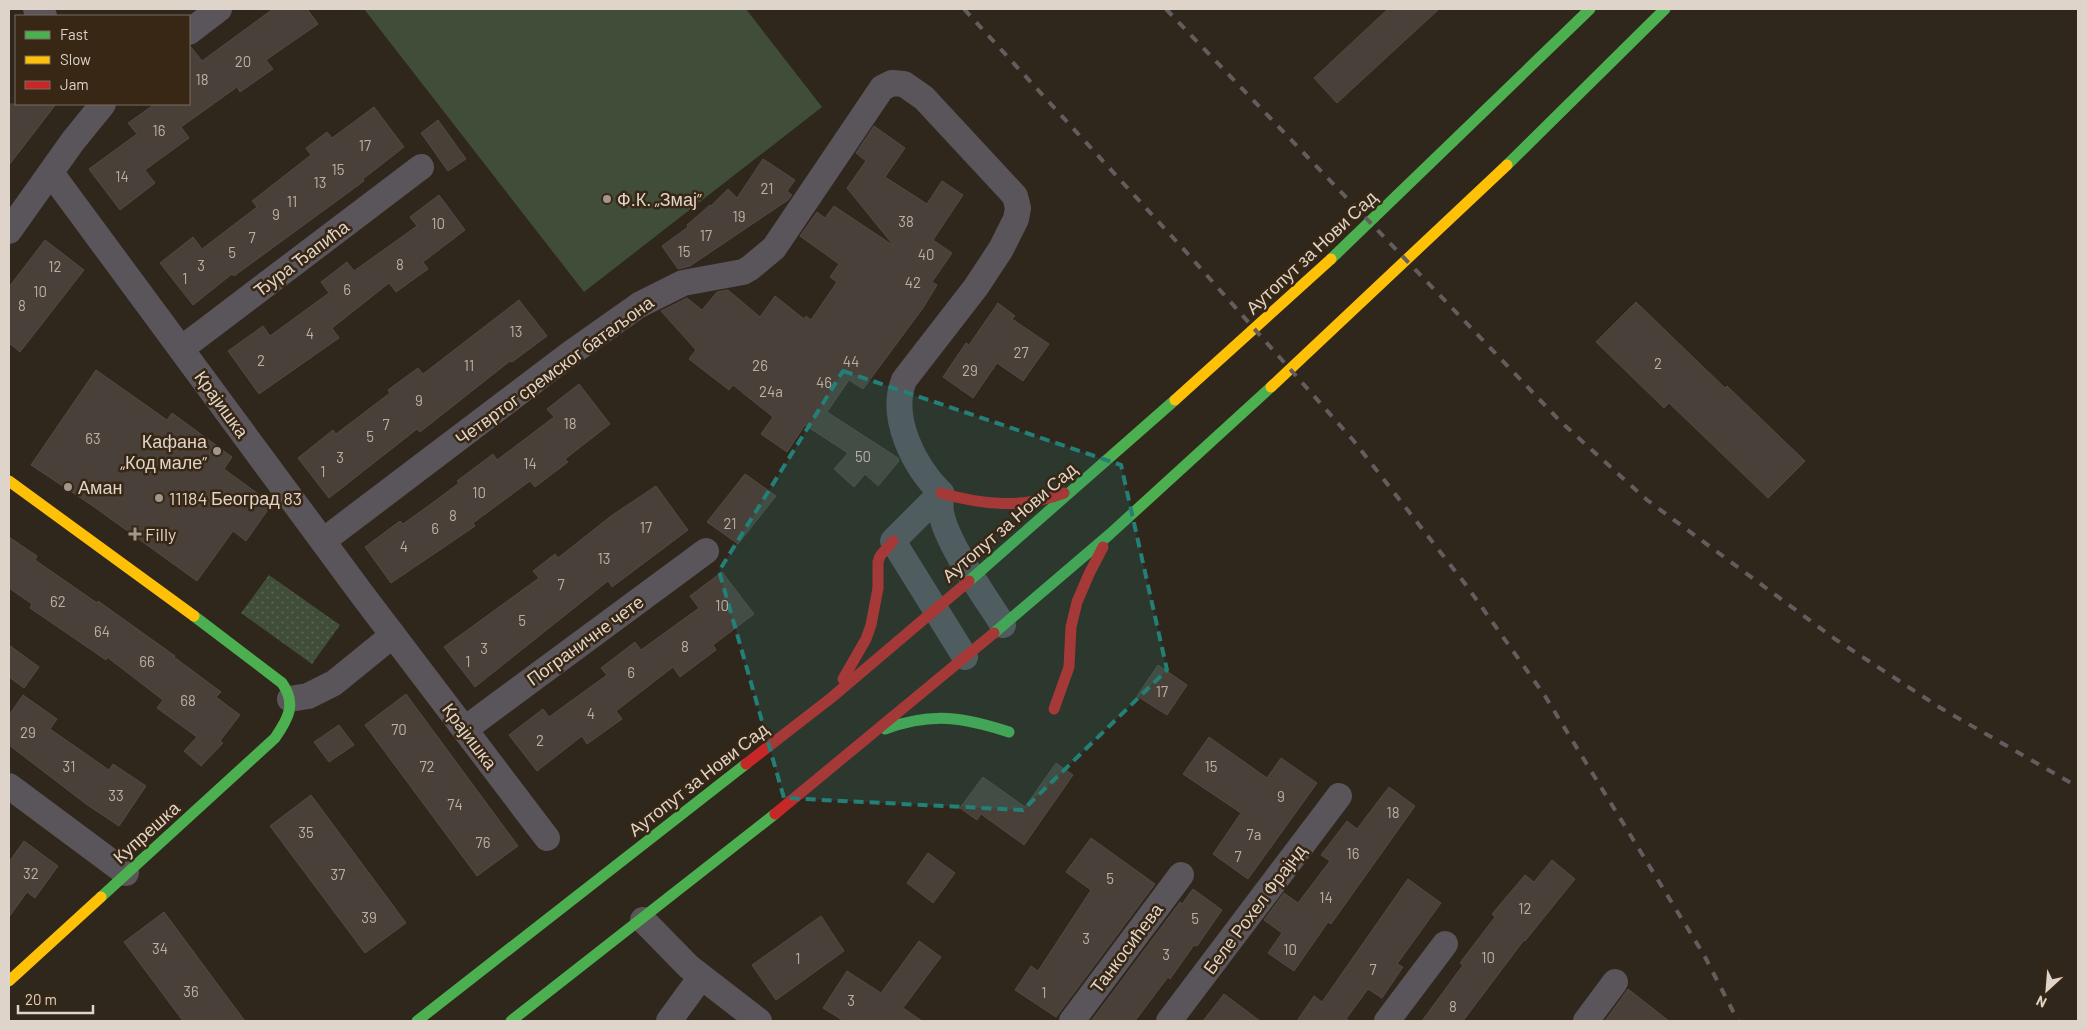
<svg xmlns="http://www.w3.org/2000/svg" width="2087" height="1030" viewBox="0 0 2087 1030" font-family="Barlow,sans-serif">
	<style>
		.park { fill: url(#park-dots) }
		.garden { fill: #404d38 }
		.building { fill: #494139; stroke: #534b42 }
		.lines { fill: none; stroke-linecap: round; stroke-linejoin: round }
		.street { stroke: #5a545b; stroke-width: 26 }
		.fast { stroke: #4caf50; stroke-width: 11 }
		.slow { stroke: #ffc107; stroke-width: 11 }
		.jam { stroke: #c62828; stroke-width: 11 }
		.rail { stroke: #645d5d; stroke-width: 4; stroke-dasharray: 9 9; stroke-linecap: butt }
		.marked { fill: #247f77; fill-opacity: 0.2; stroke: #247f77; stroke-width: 4; stroke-dasharray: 10 6; stroke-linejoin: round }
		.poi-dot { fill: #a1978c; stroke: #372714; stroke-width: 2 }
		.labels { text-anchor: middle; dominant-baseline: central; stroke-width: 5; stroke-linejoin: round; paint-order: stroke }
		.number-label { font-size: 15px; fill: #baafa5 }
		.poi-label { font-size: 18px; fill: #dfd4c9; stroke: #372714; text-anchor: start }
		.street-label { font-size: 18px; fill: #dfd4c9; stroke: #372714 }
	</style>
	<defs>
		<pattern id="park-dots" width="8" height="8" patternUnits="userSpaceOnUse" patternTransform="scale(1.25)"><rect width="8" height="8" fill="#404d38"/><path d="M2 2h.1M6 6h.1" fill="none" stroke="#5b6653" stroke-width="1.8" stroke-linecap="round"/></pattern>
	</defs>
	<rect width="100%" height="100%" fill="#2f261c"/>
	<!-- park -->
	<polygon class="park" points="269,575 340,625 312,664 241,613"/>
	<!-- garden -->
	<polygon class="garden" points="364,9 746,9 822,107 584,292"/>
	<!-- building -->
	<g class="building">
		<polygon points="273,9 307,9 318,24 266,60 273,69 240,92 237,87 181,127 189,138 145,170 155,183 120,210 89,169 137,134 128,123 155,104 189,104 189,47 191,47 202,61"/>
		<polygon points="1388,9 1439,9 1337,103 1314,78"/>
		<polygon points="9,104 56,104 9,165"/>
		<polygon points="374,107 404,147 363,179 364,181 234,276 232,274 193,305 160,263 193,237 202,249 257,207 252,201 311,155 306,148 327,132 332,138"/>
		<polygon points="438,120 466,159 448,171 421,133"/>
		<polygon points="874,126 905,148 885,177 927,204 942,181 963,195 933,240 952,253 932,282 937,285 923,308 863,389 849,380 827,412 898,458 899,461 878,486 865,474 854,487 834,469 848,453 805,425 787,452 761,434 773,417 733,385 729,390 689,359 696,350 661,311 687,298 702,310 717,292 728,290 760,317 775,296 804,319 806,316 811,320 837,282 830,277 839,264 800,236 817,212 825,218 834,206 894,246 847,188 866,161 856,153"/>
		<polygon points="763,159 795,180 787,191 792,195 788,200 690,266 678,269 662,246 688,227 687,225 710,205 711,206 728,189 737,198"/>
		<polygon points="439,195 465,230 423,262 428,269 396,292 389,283 332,328 339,338 259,394 228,351 263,326 270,336 329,293 321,282 347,262 354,271 417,226 410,217"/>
		<polygon points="45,240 84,270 20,352 9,343 9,287"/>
		<polygon points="519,300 547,336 512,362 510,361 420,432 417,429 329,498 298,458 333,430 336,434 390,393 388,390 418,368 423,374"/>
		<polygon points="1636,302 1725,388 1727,386 1805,461 1768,498 1669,403 1664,408 1596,342"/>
		<polygon points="998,303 1015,316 1012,319 1049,344 1023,381 997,363 973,398 943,377 966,343 969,345"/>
		<polygon points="96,370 167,420 172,413 232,457 224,469 272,504 246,541 233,531 197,581 90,504 31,465"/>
		<polygon points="579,384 610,424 565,459 568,462 535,487 530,481 473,523 475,526 456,539 391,583 365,547 400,521 403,524 431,504 459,483 457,481 493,454 497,460 525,439 554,417 547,409"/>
		<polygon points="745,474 776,496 738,544 707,522"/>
		<polygon points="656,486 688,530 612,587 608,581 475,687 444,647 539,578 533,571 555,554 558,558 611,516"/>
		<polygon points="9,537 37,556 35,560 97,603 98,601 175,656 174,657 221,692 216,697 240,715 220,741 223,743 201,766 184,751 197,737 157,708 163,700 107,657 106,660 30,608 32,604 9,588"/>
		<polygon points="722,572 754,614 713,645 716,650 680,677 673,667 616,711 622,719 587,744 582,736 537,771 509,735 543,709 549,717 607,675 601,668 635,642 641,650 699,608 690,596"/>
		<polygon points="9,645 39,667 24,688 9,677"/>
		<polygon points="1158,665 1187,685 1167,715 1137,696"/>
		<polygon points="406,694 518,846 477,876 365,725"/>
		<polygon points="23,695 57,719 50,729 109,770 113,764 146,786 119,826 86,804 9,745 9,715"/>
		<polygon points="339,725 354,745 329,762 314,742"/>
		<polygon points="1209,737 1267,778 1281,758 1317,783 1248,879 1213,854 1241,813 1183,774"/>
		<polygon points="1056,763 1073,775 1024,845 981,814 977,820 960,808 983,777 1025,807"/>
		<polygon points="1389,787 1415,806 1331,924 1328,922 1294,971 1268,953 1282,933 1264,920 1284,893 1298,903 1330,861 1321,855 1347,821 1357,829"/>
		<polygon points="311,795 406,923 365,953 270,826"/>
		<polygon points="1091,838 1155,884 1056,1017 1015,990 1031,966 1038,971 1091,890 1066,872"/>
		<polygon points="24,841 58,866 35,898 27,892 9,917 9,862"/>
		<polygon points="928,853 955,873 933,903 907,883"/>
		<polygon points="1552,860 1575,879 1525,941 1524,940 1463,1021 1422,1021 1463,965 1460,963 1495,917 1492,914 1525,875 1534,882"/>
		<polygon points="1408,879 1441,903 1397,964 1403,967 1382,998 1368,989 1346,1019 1350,1021 1297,1021 1314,996 1322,1002"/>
		<polygon points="1193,889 1222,910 1197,946 1194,945 1170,979 1168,977 1135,1021 1094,1021 1092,1020 1180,902 1182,904"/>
		<polygon points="164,912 227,997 245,1021 183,1021 124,942"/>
		<polygon points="821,916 844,951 776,1000 752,965"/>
		<polygon points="919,941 941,957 903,1008 922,1021 844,1021 823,1008 847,971 881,993"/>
		<polygon points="1628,989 1669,1021 1605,1021"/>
		<polygon points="1224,994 1260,1021 1203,1021"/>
	</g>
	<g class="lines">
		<!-- street -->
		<g class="street">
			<polyline points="36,9 44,16"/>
			<polyline points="189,32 219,9"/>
			<polyline points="51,173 361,593 547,838"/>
			<polyline points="9,231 73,141 103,104"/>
			<polyline points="181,349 421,167"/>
			<polyline points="941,493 893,541 965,657"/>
			<path d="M941 493C941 499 940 506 941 512 946 543 986 598 1003 625"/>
			<path d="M323 541 571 353 639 305 683 283 743 272 750 268 774 248 882 88 892 83 904 84 924 98 1015 196 1018 208 1016 219 1001 249 976 287 904 380C889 418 914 466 941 493"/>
			<polyline points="290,699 308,696 334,683 393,635"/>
			<polyline points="465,729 706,551"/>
			<polyline points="9,786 126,873"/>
			<polyline points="643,920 689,967 759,1021"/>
			<polyline points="669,1021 701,977"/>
			<polyline points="1072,1021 1181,875"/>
			<polyline points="1169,1021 1339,796"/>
			<polyline points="1387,1021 1445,944"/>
			<polyline points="1586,1021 1615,982"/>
		</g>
		<!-- fast -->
		<g class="fast">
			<polyline points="1507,165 1665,9"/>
			<polyline points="1331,259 1590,9"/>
			<polyline points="969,581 1175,400"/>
			<polyline points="994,633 1110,534 1271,387"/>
			<path d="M885 729C932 712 963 717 1009 732"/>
			<path d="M101 897 275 738C288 719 297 704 282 683L194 616"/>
			<polyline points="417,1021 746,764"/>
			<polyline points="511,1021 775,814"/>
		</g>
		<!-- slow -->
		<g class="slow">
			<polyline points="1271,387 1507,165"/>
			<polyline points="1175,400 1331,259"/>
			<polyline points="9,481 194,616"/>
			<polyline points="9,981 101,897"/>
		</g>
		<!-- jam -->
		<g class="jam">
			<path d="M941 493C983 505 1022 509 1064 493"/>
			<polyline points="843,679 866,639 871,625 878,588 878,562 880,556 893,541"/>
			<polyline points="1054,709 1069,667 1071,627 1077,602 1089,574 1103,547"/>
			<polyline points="746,764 831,698 969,581"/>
			<polyline points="775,814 994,633"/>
		</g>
		<!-- rail -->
		<g class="rail">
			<polyline points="964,9 1187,253 1353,440 1466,585 1545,696 1704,955 1738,1021"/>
			<polyline points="1166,9 1561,422 1647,500 1835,639 1939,707 2078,787"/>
		</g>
	</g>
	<!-- marked area -->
	<path class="marked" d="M843 371 1121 465 1167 670 1023 810 784 798 719 571Z"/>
	<!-- markers -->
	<g class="poi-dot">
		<circle cx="607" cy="199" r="5"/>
		<circle cx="217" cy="451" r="5"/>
		<circle cx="68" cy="487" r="5"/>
		<circle cx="159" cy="498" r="5"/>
		<path d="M132.5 526.5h5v5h5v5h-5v5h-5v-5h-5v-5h5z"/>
	</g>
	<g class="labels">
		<!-- number labels -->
		<g class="number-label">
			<text x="243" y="61">20</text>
			<text x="202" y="79">18</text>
			<text x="159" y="130">16</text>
			<text x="365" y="145">17</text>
			<text x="338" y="169">15</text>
			<text x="122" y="176">14</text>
			<text x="320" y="182">13</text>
			<text x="767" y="188">21</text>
			<text x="292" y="201">11</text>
			<text x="276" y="214">9</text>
			<text x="739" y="216">19</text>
			<text x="906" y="221">38</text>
			<text x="438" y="223">10</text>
			<text x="706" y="235">17</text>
			<text x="252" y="237">7</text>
			<text x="684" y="251">15</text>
			<text x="232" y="252">5</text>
			<text x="926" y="254">40</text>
			<text x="400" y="264">8</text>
			<text x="201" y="265">3</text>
			<text x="55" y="266">12</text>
			<text x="185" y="278">1</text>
			<text x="913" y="282">42</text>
			<text x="347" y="289">6</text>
			<text x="40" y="291">10</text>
			<text x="22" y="305">8</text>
			<text x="516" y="331">13</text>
			<text x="310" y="333">4</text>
			<text x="1021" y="352">27</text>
			<text x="261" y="360">2</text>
			<text x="851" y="361">44</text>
			<text x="1658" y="363">2</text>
			<text x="469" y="365">11</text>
			<text x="760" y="365">26</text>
			<text x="970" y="370">29</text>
			<text x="824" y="382">46</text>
			<text x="771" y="391">24a</text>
			<text x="419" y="400">9</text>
			<text x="570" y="423">18</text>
			<text x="386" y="424">7</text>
			<text x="370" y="436">5</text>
			<text x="93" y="438">63</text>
			<text x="863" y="456">50</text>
			<text x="340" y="457">3</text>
			<text x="530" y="463">14</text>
			<text x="323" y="471">1</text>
			<text x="479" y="492">10</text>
			<text x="453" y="515">8</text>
			<text x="730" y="523">21</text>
			<text x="646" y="527">17</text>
			<text x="435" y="528">6</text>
			<text x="404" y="546">4</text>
			<text x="604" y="558">13</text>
			<text x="561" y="584">7</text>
			<text x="58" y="601">62</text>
			<text x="722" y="605">10</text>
			<text x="522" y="620">5</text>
			<text x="102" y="631">64</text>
			<text x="685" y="646">8</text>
			<text x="484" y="648">3</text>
			<text x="147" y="661">66</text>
			<text x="468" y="661">1</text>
			<text x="631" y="672">6</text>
			<text x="1162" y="691">17</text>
			<text x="188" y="700">68</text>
			<text x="591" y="713">4</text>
			<text x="399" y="729">70</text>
			<text x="28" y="732">29</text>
			<text x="540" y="740">2</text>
			<text x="69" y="766">31</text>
			<text x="427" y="766">72</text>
			<text x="1211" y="766">15</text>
			<text x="116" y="795">33</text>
			<text x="1281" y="796">9</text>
			<text x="455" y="804">74</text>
			<text x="1393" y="812">18</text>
			<text x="306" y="832">35</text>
			<text x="1254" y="834">7a</text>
			<text x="483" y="842">76</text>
			<text x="1353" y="853">16</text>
			<text x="1238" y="856">7</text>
			<text x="31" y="873">32</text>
			<text x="338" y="874">37</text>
			<text x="1110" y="878">5</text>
			<text x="1326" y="897">14</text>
			<text x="1525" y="908">12</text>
			<text x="369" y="917">39</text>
			<text x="1195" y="918">5</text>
			<text x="1086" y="938">3</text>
			<text x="160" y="948">34</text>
			<text x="1290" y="949">10</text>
			<text x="1166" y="954">3</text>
			<text x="1488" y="957">10</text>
			<text x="798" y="958">1</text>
			<text x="1373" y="969">7</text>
			<text x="191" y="991">36</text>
			<text x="1044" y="992">1</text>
			<text x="851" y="1000">3</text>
			<text x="1453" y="1006">8</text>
		</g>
		<!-- poi labels -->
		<g class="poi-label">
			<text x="617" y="199">Ф.К. „Змај”</text>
			<text x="207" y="441" text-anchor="end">Кафана<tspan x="207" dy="21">„Код мале”</tspan></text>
			<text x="78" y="487">Аман</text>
			<text x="169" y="498">11184 Београд 83</text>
			<text x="145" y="534">Filly</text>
		</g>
		<!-- street labels -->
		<g class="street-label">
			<text transform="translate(1311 252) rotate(-43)">Аутопут за Нови Сад</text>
			<text transform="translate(301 258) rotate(-37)">Ђура Ђапића</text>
			<text transform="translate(554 370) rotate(-36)">Четвртог сремског батаљона</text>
			<text transform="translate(222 404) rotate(54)">Крајишка</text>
			<text transform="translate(1009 522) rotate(-41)">Аутопут за Нови Сад</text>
			<text transform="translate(585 640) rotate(-36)">Пограничне чете</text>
			<text transform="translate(470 736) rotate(53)">Крајишка</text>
			<text transform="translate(698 779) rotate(-38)">Аутопут за Нови Сад</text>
			<text transform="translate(146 832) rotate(-42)">Купрешка</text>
			<text transform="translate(1254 909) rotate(-53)">Беле Рохел Фрајнд</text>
			<text transform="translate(1126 948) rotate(-53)">Танкосићева</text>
		</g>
	</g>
	<!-- border -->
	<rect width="2087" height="1030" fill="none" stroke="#dfd4c9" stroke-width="20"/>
	<!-- legend -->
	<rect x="15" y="15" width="175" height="90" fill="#372714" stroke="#7a6c5c"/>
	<rect x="25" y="31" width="25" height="8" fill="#4caf50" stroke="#7a6c5c"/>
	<text x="60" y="40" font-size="15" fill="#dfd4c9">Fast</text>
	<rect x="25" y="56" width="25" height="8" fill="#ffc107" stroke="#7a6c5c"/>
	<text x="60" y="65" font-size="15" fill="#dfd4c9">Slow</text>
	<rect x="25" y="81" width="25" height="8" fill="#c62828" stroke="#7a6c5c"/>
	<text x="60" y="90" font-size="15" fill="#dfd4c9">Jam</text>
	<!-- north arrow -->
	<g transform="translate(2047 990) rotate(206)" stroke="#372714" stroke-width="4" paint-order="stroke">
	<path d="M0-4L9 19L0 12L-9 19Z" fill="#dfd4c9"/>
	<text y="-8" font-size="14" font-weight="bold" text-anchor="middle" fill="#dfd4c9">N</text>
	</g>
	<!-- scale -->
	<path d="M18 1005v8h75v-8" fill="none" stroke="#dfd4c9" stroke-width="2.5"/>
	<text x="25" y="1005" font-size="15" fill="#dfd4c9" stroke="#372714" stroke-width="4" paint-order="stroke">20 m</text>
</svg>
